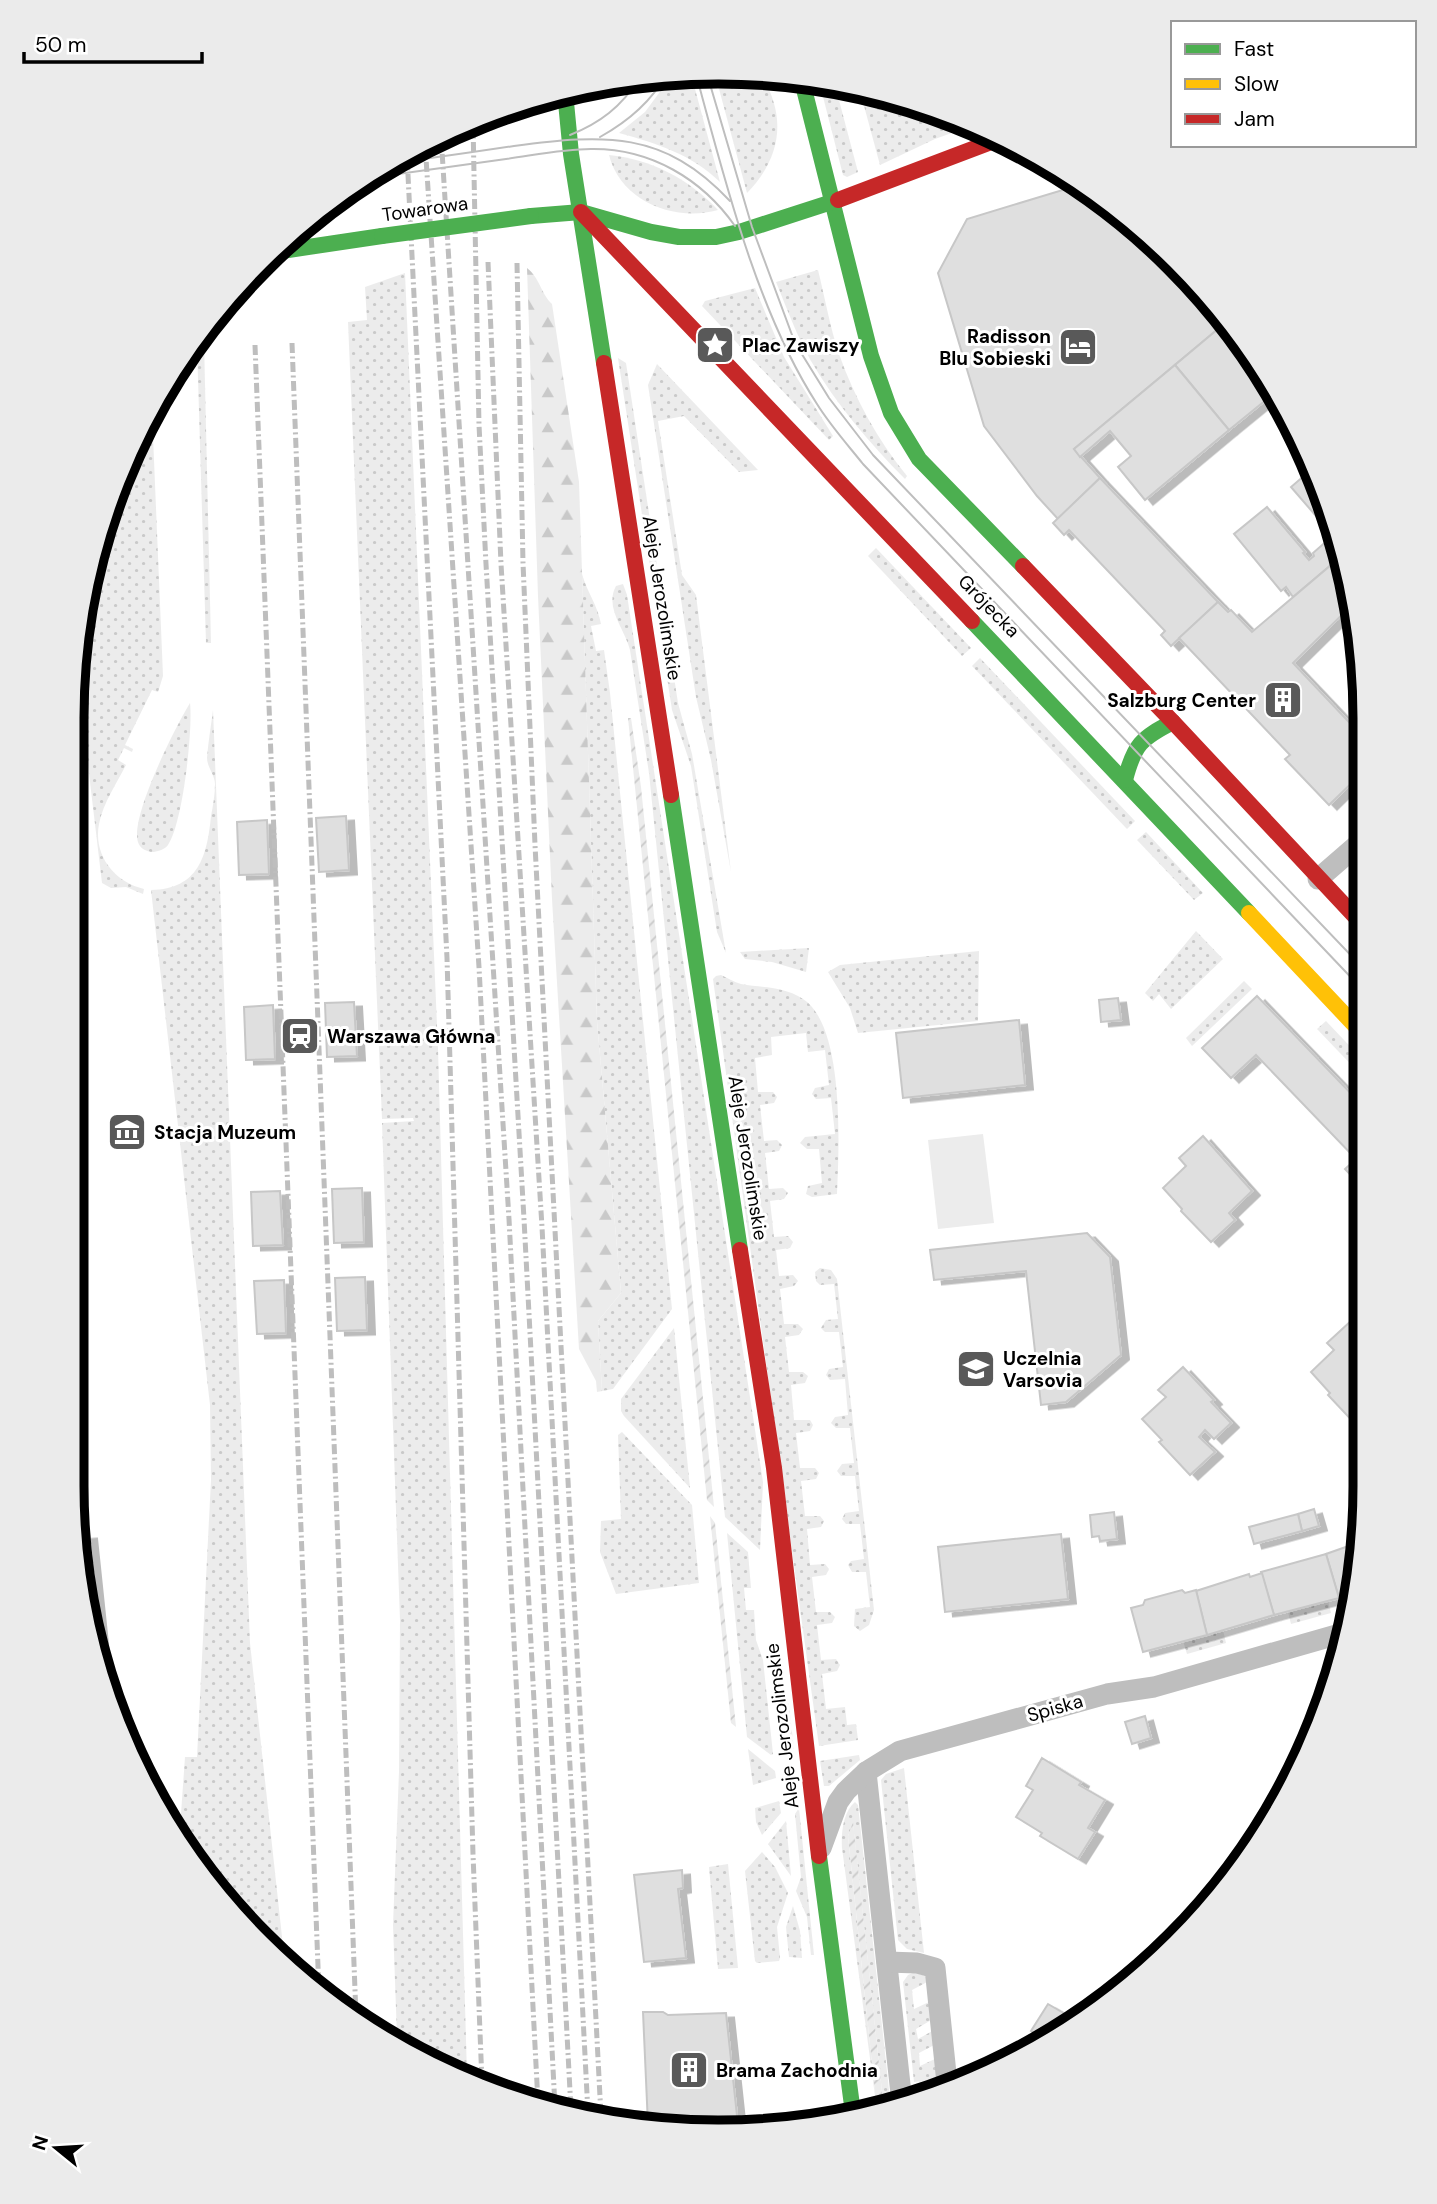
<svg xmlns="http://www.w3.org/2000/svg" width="1437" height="2204" viewBox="0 0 1437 2204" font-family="'DM Sans',sans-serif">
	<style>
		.grass { fill: url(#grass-dots) }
		.forest { fill: url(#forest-firs) }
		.park { fill: #ececec }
		.garden { fill: url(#garden-furrows) }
		.building { fill: #dfdfdf; stroke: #c7c7c7; stroke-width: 2; filter: url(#shadow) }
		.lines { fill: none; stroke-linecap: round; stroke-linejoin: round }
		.street { stroke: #bebebe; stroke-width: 21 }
		.fast { stroke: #4caf50; stroke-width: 16 }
		.slow { stroke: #ffc107; stroke-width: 16 }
		.jam { stroke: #c62828; stroke-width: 16 }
		.tram { stroke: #bebebe; stroke-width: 2 }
		.rail { stroke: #bebebe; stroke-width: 5; stroke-dasharray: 10 3.5 2 3.5; stroke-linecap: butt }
		.fast-bridge { stroke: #4caf50; stroke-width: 16 }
		.labels { text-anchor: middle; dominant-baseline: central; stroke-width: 6; stroke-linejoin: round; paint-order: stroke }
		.street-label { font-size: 19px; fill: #000; stroke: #fff }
		.poi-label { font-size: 19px; font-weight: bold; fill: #000; stroke: #fff; text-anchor: start }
		.rim { fill: none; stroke: #000; stroke-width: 9 }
	</style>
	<defs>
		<pattern id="grass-dots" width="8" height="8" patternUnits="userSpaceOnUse" patternTransform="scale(1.75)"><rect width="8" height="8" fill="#ececec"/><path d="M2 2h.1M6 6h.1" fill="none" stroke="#c9c9c9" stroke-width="1.8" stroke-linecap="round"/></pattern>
		<pattern id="forest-firs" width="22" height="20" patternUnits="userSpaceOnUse" patternTransform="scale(1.75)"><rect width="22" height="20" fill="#ececec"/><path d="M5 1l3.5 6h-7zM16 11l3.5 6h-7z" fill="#c9c9c9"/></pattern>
		<pattern id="garden-furrows" width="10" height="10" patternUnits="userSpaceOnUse" patternTransform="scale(1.75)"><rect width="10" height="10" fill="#ececec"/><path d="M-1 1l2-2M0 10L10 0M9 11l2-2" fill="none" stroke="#c9c9c9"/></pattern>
		<filter id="shadow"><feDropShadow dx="8" dy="4.5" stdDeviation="0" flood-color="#0004"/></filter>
	</defs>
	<rect width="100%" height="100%" fill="#fff"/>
	<!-- grass -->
	<g class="grass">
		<path d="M673 74H691L720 182C691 154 658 144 619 133L645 112Z"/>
		<path d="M715 74 762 76C787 118 781 158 747 193Z"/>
		<polygon points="819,81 835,85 858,172 847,177 843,175"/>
		<polygon points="860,91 926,106 971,126 935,139 880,165"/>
		<path d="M609 155C651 159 689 179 718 210 675 222 621 202 609 155Z"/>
		<path d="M818 270C825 298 830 327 839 354 855 399 877 439 907 476L905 479C870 444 836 404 811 361 797 336 787 309 776 282Z"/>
		<polygon points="405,273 438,1049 467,2075 397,2037 393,1925 399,1772 400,1620 382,1123 414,1121 413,1118 382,1119 348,322 367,320 365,287"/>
		<polygon points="755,288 784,357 833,436 829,440 702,306 705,301"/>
		<polygon points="204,341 211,643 206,643 197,345 199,342"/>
		<polygon points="618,358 626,363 678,703 692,754 726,953 717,932 691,766 672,710"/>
		<polygon points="657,364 758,470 739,472 684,416 658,421 682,575 696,595 731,872 711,760 696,697 648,385"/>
		<path d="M152 412 163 676 158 692 152 690 125 745 133 749 132 752 124 748 118 760 126 765C117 783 103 803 99 824 93 855 114 882 144 889L143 894 126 887 111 888 102 883 77 673V634L138 433Z"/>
		<polygon points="876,548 971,648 962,656 868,556"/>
		<path d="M582 574C587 592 598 606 601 624L591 626 596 651 604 650 610 693 672 1309 613 1389 602 1391 598 1321 621 1293 597 1021Z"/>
		<path d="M623 584 627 595 763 1482 760 1550 725 1517 649 773 630 650C625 629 604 608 616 586Z"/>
		<polygon points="980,658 1135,821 1127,829 972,666"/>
		<path d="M190 703C193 729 183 823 168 845 165 849 159 851 154 852 149 852 143 850 140 846 124 827 177 724 190 703Z"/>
		<path d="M213 710 250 1643 284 1955 179 1842 185 1757H197L211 1480 210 1405 151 890C199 889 207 856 211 816 213 806 215 794 215 784 215 775 207 767 207 758 208 743 211 726 213 710Z"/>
		<polygon points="1146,832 1203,893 1194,900 1137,840"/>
		<polygon points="1196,931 1223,959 1171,1009 1159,994 1153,1001 1145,993"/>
		<polygon points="809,948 806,972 772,962 745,959 740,952"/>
		<polygon points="979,951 978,1021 858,1033 850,1008 828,972 840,965"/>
		<path d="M721 975C728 978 734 982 741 984 762 988 783 986 803 999 845 1026 839 1148 837 1194L812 1197 806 1194 808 1186 822 1183 819 1149H807L800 1143 805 1137 835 1134 831 1098 816 1099 812 1094 815 1088 829 1085 825 1050 808 1052 806 1033 771 1037 772 1055 755 1058 758 1092H773L777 1097 774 1103 760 1105 764 1141 777 1140 782 1145 779 1151 765 1153 769 1189 783 1188 788 1193 784 1199 770 1201 774 1237 788 1236 793 1242 790 1248 776 1250 779 1276 793 1275 798 1281 794 1286 780 1289 784 1324H798L803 1329 799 1335 785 1337 789 1372H803L808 1376 805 1383 791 1385 794 1420H810L813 1425 810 1431 796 1433 800 1468H815L819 1473 816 1479 801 1481 805 1516H820L824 1521 821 1527 807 1529 810 1565 825 1564 829 1569 826 1575 812 1577 816 1612H830L835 1617 832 1623 817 1625 821 1660 836 1659 840 1665 837 1671 822 1674 826 1709 845 1707 847 1725 856 1724 858 1740 819 1746 713 979 716 976Z"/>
		<polygon points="1244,981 1252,989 1192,1046 1186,1038"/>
		<polygon points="1326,1021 1362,1059 1362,1076 1317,1029"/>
		<polygon points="820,1268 831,1270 837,1279 874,1610 869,1625 860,1631 854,1626 855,1609 870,1607 866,1572 852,1572 848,1565 851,1561 864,1559 860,1524 846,1524 842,1519 845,1513 859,1511 855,1476 841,1476 837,1471 842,1464 854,1463 850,1428 836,1428 831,1423 835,1417 848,1415 845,1379 830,1380 826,1375 829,1369 843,1367 839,1332 825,1332 821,1328 826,1320 838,1319 834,1284 820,1285 816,1281 815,1272"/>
		<polygon points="674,1328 690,1488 624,1416 621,1411 621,1399"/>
		<polygon points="622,1432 692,1505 699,1583 616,1594 600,1552 601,1521 621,1519 618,1435"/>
		<polygon points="727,1533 748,1552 751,1588 744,1588 746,1610 754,1610 756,1640 763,1660 773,1754 771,1755 747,1737"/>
		<polygon points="1328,1601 1331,1613 1291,1624 1288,1612"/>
		<polygon points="1223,1630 1226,1643 1187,1654 1183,1641"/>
		<polygon points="772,1648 789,1706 794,1749 782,1749"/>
		<polygon points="748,1749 775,1771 776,1778 753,1785"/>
		<polygon points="859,1755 860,1760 829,1786 824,1786 820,1761"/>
		<polygon points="904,1768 924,1953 907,1949 898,1940 881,1780 886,1774"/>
		<polygon points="779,1801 781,1813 762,1835 756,1822 755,1808"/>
		<path d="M855 1802 858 1805 891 2108 884 2110 853 1824 848 1836 877 2111 842 1848C841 1833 843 1812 855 1802Z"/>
		<polygon points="799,1808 814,1955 811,1955 807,1917 796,1891 801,1877 795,1814"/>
		<polygon points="786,1821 791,1876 768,1844"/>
		<polygon points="762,1852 775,1867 788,1893 777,1927 780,1958 779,1961 757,1963 755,1961 745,1871"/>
		<polygon points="728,1864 738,1968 718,1969 709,1867"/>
		<polygon points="793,1906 800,1931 802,1958 789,1957 786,1927"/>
		<polygon points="915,1972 925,1976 929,1981 912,1990 914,2009 931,2001 933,2019 916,2029 918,2039 934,2030 936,2044 919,2053 920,2066 937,2058 940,2079 914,2082 903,1982 908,1975"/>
	</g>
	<!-- forest -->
	<path class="forest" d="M527 268C540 278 541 294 552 304L579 482 597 1021 621 1293 598 1321 602 1391 597 1392 596 1381 579 1349 552 899 538 596Z"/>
	<!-- park -->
	<polygon class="park" points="983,1134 994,1223 938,1229 928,1140"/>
	<!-- garden -->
	<g class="garden">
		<polygon points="628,718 631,718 641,787 714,1507 707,1500"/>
		<polygon points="710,1516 715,1523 736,1727 731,1723"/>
		<polygon points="853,1822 884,2110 877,2111 848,1836"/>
	</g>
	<!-- building -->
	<g class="building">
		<polygon points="1079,185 1124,217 1218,329 1074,449 1100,478 1058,519 1037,496 984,426 938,273 967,219"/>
		<polygon points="1218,329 1272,395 1229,430 1175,365"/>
		<polygon points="1175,365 1229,430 1145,500 1118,467 1131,456 1110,431 1080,457 1074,449"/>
		<polygon points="1312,469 1344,554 1293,597 1286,587 1281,591 1234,534 1267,507 1305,552 1303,553 1309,560 1314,556 1313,553 1329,539 1332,541 1335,538 1291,487"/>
		<polygon points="1100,478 1218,602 1171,646 1161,635 1165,631 1069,530 1064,535 1053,523"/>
		<polygon points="1344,554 1352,605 1293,663 1364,738 1363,772 1329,805 1285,759 1290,755 1179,638 1218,602 1228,612 1231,610 1252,632"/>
		<polygon points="346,816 349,870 319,872 316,818"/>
		<polygon points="267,820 269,874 239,875 237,822"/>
		<polygon points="1257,996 1362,1105 1362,1187 1345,1169 1356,1159 1256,1055 1231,1078 1202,1048"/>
		<polygon points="1118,998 1121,1020 1101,1022 1099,1000"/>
		<polygon points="354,1002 357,1056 327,1057 325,1003"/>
		<polygon points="273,1005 275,1059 246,1060 244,1007"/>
		<polygon points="1019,1020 1025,1085 903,1098 896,1033"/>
		<polygon points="1203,1136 1252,1191 1229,1213 1235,1220 1211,1242 1181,1211 1182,1209 1163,1188 1186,1166 1179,1158"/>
		<polygon points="362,1188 364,1242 334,1243 332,1189"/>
		<polygon points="280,1191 283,1245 253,1246 251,1192"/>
		<polygon points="1087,1233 1110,1257 1121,1355 1066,1402 1041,1405 1026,1271 934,1280 930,1250"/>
		<polygon points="365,1277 367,1330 337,1331 335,1278"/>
		<polygon points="284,1280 286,1333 257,1334 254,1281"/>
		<polygon points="1351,1321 1361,1331 1359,1428 1328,1395 1330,1393 1311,1372 1334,1350 1327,1343"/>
		<polygon points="1183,1367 1214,1400 1211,1402 1231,1423 1214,1439 1205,1430 1199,1437 1215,1452 1190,1475 1159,1442 1162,1440 1142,1419 1166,1397 1158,1390"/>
		<polygon points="1314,1509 1319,1526 1302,1531 1298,1514"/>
		<polygon points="1114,1512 1117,1539 1100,1541 1099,1536 1092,1537 1090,1515"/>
		<polygon points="1298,1514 1302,1531 1254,1544 1249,1527"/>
		<polygon points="89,1534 105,1687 80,1535"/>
		<polygon points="1061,1534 1068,1599 945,1612 938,1547"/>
		<polygon points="1360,1542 1360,1570 1353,1594 1339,1598 1326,1554"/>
		<polygon points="1326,1554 1339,1598 1274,1615 1261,1572"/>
		<polygon points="1262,1573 1274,1615 1207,1635 1196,1591 1249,1574 1250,1577"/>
		<polygon points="1182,1590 1185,1593 1196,1590 1207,1635 1143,1652 1131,1608 1143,1605 1145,1600"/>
		<polygon points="1145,1716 1151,1738 1132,1744 1125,1722"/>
		<polygon points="1042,1758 1081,1782 1079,1785 1105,1800 1088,1828 1095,1832 1078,1859 1040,1836 1042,1833 1016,1817 1033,1790 1026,1786"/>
		<polygon points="682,1870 683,1888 678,1889 686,1958 644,1962 634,1875"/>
		<polygon points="1048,2004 1079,2022 1033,2044 1038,2035 1031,2031"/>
		<polygon points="643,2012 663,2012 668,2015 726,2013 738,2125 677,2131 648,2125"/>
	</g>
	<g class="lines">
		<!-- street -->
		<g class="street">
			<polyline points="1318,879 1363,840"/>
			<polyline points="866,1772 902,2103"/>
			<polyline points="821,1848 838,1802 846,1791 866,1772 900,1751 1107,1694 1154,1687 1343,1633"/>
			<polyline points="887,1962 917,1963 935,1968 947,2083"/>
		</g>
		<!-- fast -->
		<g class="fast">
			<polyline points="801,77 871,356 891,413 919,459 1023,566"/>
			<polyline points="565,92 571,154 604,363"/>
			<polyline points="531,216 581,212 651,232 679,237 716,237 739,232 838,200"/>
			<polyline points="275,252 382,236"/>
			<polyline points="972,621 1249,913"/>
			<path d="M1125 780C1134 745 1141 738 1173 722"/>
			<polyline points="671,795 740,1250"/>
			<polyline points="819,1856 853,2113"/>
		</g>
		<!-- slow -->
		<polyline class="slow" points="1249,913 1362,1033"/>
		<!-- jam -->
		<g class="jam">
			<polyline points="838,200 999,139"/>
			<polyline points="581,212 972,621"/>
			<polyline points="604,363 671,795"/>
			<polyline points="1023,566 1173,722 1363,925"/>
			<polyline points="740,1250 774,1468 819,1856"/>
		</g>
		<!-- tram -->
		<g class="tram">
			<path d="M696 74C725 181 757 311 817 404 830 425 847 444 863 464L1362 989"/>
			<polyline points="707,74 752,227 795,343 829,398 873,455 1363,968"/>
			<path d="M570 135C600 123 621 107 639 79"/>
			<path d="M600 137C627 122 651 102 666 75"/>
			<path d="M393 163C433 158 474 152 514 146 604 134 664 130 730 201"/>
			<path d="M369 178C415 172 461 165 506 159 535 155 563 149 591 149 650 148 702 179 735 226"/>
		</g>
		<!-- rail -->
		<g class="rail">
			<polyline points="473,123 479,425 486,564 524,1219 571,2110"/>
			<polyline points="441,135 509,1219 555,2107"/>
			<polyline points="425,143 479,967 538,2103"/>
			<polyline points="407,155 447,958 473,1854 482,2083"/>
			<polyline points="488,262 501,564 542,1227 588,2113"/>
			<polyline points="517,263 523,563 535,845 601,2116"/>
			<polyline points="292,343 356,2016"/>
			<polyline points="255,345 319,1992"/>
		</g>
		<!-- fast-bridge -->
		<polyline class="fast-bridge" points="382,236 531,216"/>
	</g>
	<!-- icons -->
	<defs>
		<g id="sight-square" transform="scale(2.0125)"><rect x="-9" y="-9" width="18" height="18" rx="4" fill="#595959" stroke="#fff"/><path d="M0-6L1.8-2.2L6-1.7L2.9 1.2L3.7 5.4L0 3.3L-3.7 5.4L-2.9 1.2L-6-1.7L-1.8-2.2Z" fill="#fff"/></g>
		<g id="hotel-square" transform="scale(2.0125)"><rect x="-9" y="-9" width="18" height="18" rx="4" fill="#595959" stroke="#fff"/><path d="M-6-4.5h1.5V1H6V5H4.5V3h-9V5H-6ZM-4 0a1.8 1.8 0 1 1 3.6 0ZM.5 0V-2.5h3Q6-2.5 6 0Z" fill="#fff"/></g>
		<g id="building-square" transform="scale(2.0125)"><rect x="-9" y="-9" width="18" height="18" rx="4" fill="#595959" stroke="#fff"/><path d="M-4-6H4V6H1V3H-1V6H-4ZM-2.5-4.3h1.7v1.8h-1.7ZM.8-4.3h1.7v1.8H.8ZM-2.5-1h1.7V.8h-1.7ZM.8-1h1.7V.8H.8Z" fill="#fff"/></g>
		<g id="station-square" transform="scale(2.0125)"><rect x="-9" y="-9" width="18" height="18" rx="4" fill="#595959" stroke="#fff"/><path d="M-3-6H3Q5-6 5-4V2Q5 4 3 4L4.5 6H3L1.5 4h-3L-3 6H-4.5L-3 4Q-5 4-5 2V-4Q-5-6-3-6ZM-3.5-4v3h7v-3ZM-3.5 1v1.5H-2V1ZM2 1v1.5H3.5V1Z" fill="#fff"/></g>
		<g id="museum-square" transform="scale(2.0125)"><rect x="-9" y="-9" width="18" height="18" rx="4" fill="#595959" stroke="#fff"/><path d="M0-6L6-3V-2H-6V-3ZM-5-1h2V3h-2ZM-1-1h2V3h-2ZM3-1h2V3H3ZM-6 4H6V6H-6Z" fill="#fff"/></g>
		<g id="university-square" transform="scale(2.0125)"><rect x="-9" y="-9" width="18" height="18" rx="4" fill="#595959" stroke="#fff"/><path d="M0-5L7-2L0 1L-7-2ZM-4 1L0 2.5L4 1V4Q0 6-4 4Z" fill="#fff"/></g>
	</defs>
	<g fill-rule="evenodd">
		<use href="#sight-square" x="715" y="345"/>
		<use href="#hotel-square" x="1078" y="347"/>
		<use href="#building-square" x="1283" y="700"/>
		<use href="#station-square" x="300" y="1036"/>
		<use href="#museum-square" x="127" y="1132"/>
		<use href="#university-square" x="976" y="1369"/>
		<use href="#building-square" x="689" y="2070"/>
	</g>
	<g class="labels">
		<!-- street labels -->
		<g class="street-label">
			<text transform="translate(425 209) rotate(-8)">Towarowa</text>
			<text transform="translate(662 598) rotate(81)">Aleje Jerozolimskie</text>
			<text transform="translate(989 606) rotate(46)">Grójecka</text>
			<text transform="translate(748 1158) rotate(81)">Aleje Jerozolimskie</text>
			<text transform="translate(1055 1708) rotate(-16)">Spiska</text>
			<text transform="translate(782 1726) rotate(-97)">Aleje Jerozolimskie</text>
		</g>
		<!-- poi labels -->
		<g class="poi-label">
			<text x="1051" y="336" text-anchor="end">Radisson<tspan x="1051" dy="22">Blu Sobieski</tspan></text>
			<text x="742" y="345">Plac Zawiszy</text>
			<text x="1256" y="700" text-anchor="end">Salzburg Center</text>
			<text x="327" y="1036">Warszawa Główna</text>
			<text x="154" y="1132">Stacja Muzeum</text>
			<text x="1003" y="1358">Uczelnia<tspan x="1003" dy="22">Varsovia</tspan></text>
			<text x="716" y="2070">Brama Zachodnia</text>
		</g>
	</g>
	<!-- crop -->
	<path d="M0 0H1437V2204H0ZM718 84H719A634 634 0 0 1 1353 718V1486A634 634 0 0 1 719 2120H718A634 634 0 0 1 84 1486V718A634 634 0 0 1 718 84Z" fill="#ebebeb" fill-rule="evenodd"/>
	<path class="rim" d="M718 84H719A634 634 0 0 1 1353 718V1486A634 634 0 0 1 719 2120H718A634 634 0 0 1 84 1486V718A634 634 0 0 1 718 84Z"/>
	<!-- legend -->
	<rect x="1171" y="21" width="245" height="126" fill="#ffffff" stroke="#999999" stroke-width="2"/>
	<rect x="1185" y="44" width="35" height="10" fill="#4caf50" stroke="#999999" stroke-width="2"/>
	<text x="1234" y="56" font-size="21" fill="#000000">Fast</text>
	<rect x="1185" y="79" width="35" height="10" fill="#ffc107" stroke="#999999" stroke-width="2"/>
	<text x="1234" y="91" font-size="21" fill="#000000">Slow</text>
	<rect x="1185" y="114" width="35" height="10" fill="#c62828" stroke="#999999" stroke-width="2"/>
	<text x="1234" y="126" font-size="21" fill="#000000">Jam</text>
	<!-- north arrow -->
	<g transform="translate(56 2148) rotate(288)" stroke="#ffffff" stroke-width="5" paint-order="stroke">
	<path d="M0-5L12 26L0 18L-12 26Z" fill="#000000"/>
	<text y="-10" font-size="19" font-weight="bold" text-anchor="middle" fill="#000000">N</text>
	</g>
	<!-- scale -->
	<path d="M24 52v10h178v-10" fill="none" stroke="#000000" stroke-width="3.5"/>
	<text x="35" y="52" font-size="21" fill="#000000" stroke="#ffffff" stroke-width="5" paint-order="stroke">50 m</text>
</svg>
